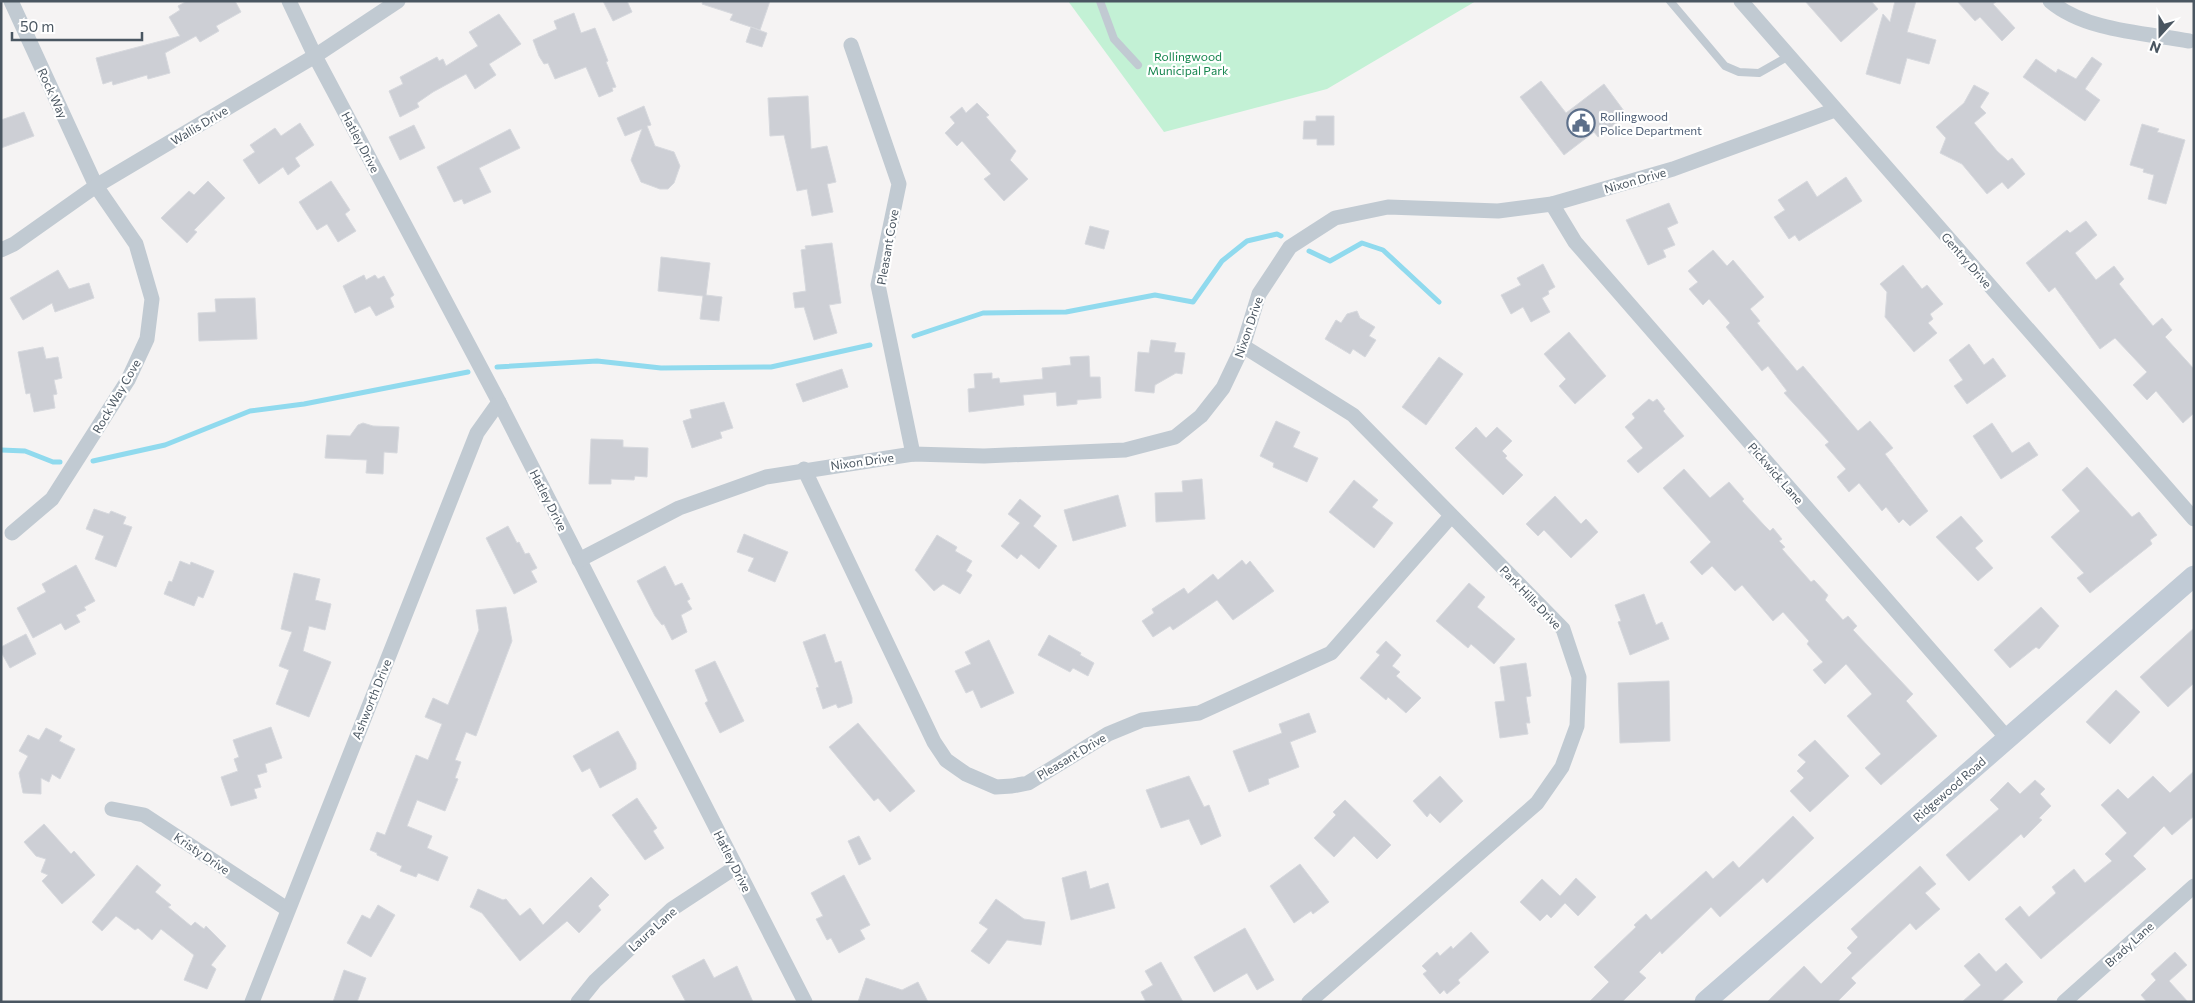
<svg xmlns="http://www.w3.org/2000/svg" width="2195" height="1003" viewBox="0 0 2195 1003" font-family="Commissioner,sans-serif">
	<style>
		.green { fill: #c3f1d5 }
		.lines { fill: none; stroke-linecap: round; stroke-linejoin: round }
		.stream { stroke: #90daee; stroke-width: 5 }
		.building { fill: #cdcfd5; stroke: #d7d9de }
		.lane { stroke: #c1cad2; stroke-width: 8 }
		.street { stroke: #c1cad2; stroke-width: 15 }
		.secondary { stroke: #c1cbd6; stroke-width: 21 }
		.labels { text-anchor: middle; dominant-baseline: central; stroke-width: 4.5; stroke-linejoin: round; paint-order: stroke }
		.park-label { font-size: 12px; fill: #17864f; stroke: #fff }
		.street-label { font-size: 12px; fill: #4a5661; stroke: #fff }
		.service-label { font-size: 12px; fill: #4e5e75; stroke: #fff; text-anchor: start }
	</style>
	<rect width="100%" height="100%" fill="#f5f3f3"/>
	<!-- green -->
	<polygon class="green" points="1068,1 1476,1 1327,89 1164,132"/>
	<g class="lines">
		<!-- stream -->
		<g class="stream">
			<polyline points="1309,251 1330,261 1362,243 1383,250 1439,302"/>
			<polyline points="914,336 983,313 1066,312 1155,295 1193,302 1222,261 1247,241 1277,234 1281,236"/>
			<polyline points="497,367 597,361 661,368 771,367 870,345"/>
			<polyline points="1,450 25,451 53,462 60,462"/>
			<polyline points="93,461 165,445 250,411 304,404 468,372"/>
		</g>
	</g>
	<!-- building -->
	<g class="building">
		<polygon points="187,1 235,1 241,12 216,26 219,31 200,42 196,36 165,53 170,73 148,79 147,75 113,85 112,81 103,84 96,58 180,36 169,17 180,10 178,6"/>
		<polygon points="603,1 627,1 632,12 613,21"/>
		<polygon points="703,1 770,1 760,30 730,20 733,14 702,4"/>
		<polygon points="1805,1 1871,1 1878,9 1841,42"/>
		<polygon points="1895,1 1916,1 1907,32 1936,40 1929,64 1907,58 1900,84 1866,74 1883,14 1890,22"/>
		<polygon points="1957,1 1997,1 1993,4 2015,28 2002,41 1980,17 1975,21"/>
		<polygon points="574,13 581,33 595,28 608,61 606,62 616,87 612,88 613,91 599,97 586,67 555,79 548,63 544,64 539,56 533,40 557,29 554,21"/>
		<polygon points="499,14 521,44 489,64 496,75 475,89 466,74 433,92 417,103 419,107 400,117 389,91 403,84 400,77 437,57 439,61 443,59 446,66 478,46 469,32"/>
		<polygon points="751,27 767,33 762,47 746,42"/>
		<polygon points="2092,57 2102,64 2085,89 2100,100 2085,121 2023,77 2036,59 2056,73 2058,69 2076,79"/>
		<polygon points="1541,81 1566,113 1604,84 1627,115 1598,137 1594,132 1564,155 1520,97"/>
		<polygon points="1974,85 1989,93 1980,107 1986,113 1974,123 1997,151 2008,161 2012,158 2025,174 2008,189 2002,182 1987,194 1962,164 1940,153 1946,138 1936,127 1964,103"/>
		<polygon points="808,96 811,149 827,146 836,182 827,184 833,212 812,216 807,189 797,191 784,135 770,136 768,98"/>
		<polygon points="977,103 989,115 986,117 1016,151 1010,160 1028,179 1004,201 984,179 991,174 962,141 957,146 945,133 955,123 950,117 962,107 966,113"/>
		<polygon points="644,106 651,125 647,126 655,146 674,152 680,166 674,183 668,189 660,189 641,182 631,160 642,129 625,136 617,118"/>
		<polygon points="24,112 34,136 1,148 1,120"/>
		<polygon points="1316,116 1334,116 1334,145 1317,145 1317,139 1303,139 1304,121 1316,121"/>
		<polygon points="300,123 314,145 295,158 300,166 288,175 283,167 259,184 243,160 255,152 250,145 275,128 281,136"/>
		<polygon points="2142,124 2159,129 2157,132 2185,140 2166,204 2148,199 2154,175 2143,172 2144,169 2130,165"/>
		<polygon points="414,125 425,148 400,160 389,137"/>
		<polygon points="510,129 520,148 479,168 491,192 464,204 462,199 454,202 437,167"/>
		<polygon points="1846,177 1862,201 1799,241 1795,235 1789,239 1774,217 1785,210 1778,200 1807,181 1817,197"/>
		<polygon points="208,181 225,198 194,230 197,232 187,243 161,218 189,191 194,195"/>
		<polygon points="331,181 350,210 345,214 356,231 338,242 327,224 317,230 299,202"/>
		<polygon points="1669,203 1678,223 1667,228 1675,245 1663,250 1666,257 1648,265 1626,220"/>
		<polygon points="2086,221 2097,235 2075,253 2096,280 2114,266 2124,279 2119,284 2153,326 2162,318 2172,330 2165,337 2194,369 2194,413 2183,423 2156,391 2147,400 2133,385 2147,372 2115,338 2100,349 2055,287 2049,292 2026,263 2067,230 2070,233"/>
		<polygon points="1090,226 1109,231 1104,249 1085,244"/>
		<polygon points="832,243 841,303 829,305 837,333 814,340 804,307 795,308 793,293 806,291 801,250 806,249 805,246"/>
		<polygon points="1713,250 1727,266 1733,260 1764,297 1750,309 1760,321 1757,323 1797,371 1803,366 1858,431 1870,421 1893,448 1885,454 1928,511 1910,526 1903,519 1899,523 1886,507 1882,511 1859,483 1849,492 1837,477 1846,469 1825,445 1829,442 1784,393 1787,391 1768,366 1762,371 1726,327 1730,323 1709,299 1703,305 1689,289 1698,282 1688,271"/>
		<polygon points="661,257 710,263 706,295 722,297 719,321 700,319 703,296 658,291"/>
		<polygon points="1543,264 1555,287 1548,291 1549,294 1542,298 1550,312 1531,322 1523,307 1511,314 1501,295 1521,285 1517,278"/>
		<polygon points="1903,265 1922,289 1927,285 1943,304 1930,314 1933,319 1928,323 1937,333 1914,352 1885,317 1887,292 1880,284"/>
		<polygon points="58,270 69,289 89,283 94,298 55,312 52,303 23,320 10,298"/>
		<polygon points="364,275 366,280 375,275 378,279 384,276 394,295 390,298 394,307 376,316 370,306 355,313 343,286"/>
		<polygon points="255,298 257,339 199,341 198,313 216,312 215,299"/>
		<polygon points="1357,311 1360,318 1375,327 1369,336 1376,340 1365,357 1353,349 1350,354 1325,339 1336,320 1341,323 1347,314"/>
		<polygon points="1569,332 1606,376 1575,404 1559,386 1566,379 1544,354"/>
		<polygon points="1151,340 1176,343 1174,352 1185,353 1182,374 1176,373 1155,385 1154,393 1135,391 1138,352 1149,353"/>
		<polygon points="1969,344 1984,365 1993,358 2006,376 1967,404 1954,386 1963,380 1949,360"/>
		<polygon points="43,347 46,359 58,357 62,378 54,380 57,394 53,395 55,408 34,412 30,393 26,394 18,352"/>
		<polygon points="1089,356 1090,377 1100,377 1101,398 1077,400 1077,404 1057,406 1056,392 1023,395 1024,405 969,412 968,389 975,388 974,374 992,373 992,379 999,378 1000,383 1043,379 1042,368 1071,365 1070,357"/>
		<polygon points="1439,357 1463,374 1426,425 1402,407"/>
		<polygon points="842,369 848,387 803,402 796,384"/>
		<polygon points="1649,399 1653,402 1657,399 1665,409 1663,411 1684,436 1638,473 1627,461 1643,448 1625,427 1635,418 1632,414"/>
		<polygon points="724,402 733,428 720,432 722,438 692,448 683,421 692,418 690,410"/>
		<polygon points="1276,421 1300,432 1293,447 1318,458 1307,482 1273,467 1274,463 1260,456"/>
		<polygon points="363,423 373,426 399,427 397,453 384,452 383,474 366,473 367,460 325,458 327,435 350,436 358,425"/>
		<polygon points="1992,423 2012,453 2029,442 2038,455 2001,479 1973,436"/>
		<polygon points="1476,427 1486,438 1497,427 1512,441 1502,451 1507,456 1505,458 1523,475 1503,495 1455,448"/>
		<polygon points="591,439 623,440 623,447 648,448 647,477 635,476 634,480 611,479 611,484 589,484"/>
		<polygon points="2087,467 2132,517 2139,512 2157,535 2150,540 2152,544 2090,593 2077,578 2084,573 2051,537 2080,511 2062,490"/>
		<polygon points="1684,469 1710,498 1729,482 1744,499 1742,501 1764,525 1770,531 1773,528 1782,539 1779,541 1785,547 1782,549 1811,582 1814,580 1828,595 1825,600 1843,620 1848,616 1857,626 1853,630 1913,694 1906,701 1937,736 1881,785 1865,768 1881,754 1847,716 1872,694 1846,664 1825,684 1813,670 1823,662 1807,644 1809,641 1783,612 1773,621 1742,585 1735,591 1712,566 1702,575 1690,562 1711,542 1663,488"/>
		<polygon points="1202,479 1205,519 1156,522 1155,493 1183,492 1182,481"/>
		<polygon points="1354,480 1378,500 1372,507 1393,523 1374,548 1329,512"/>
		<polygon points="1118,495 1126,526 1073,541 1064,510"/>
		<polygon points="1555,496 1581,524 1586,519 1598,532 1571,558 1544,530 1538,536 1526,524"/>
		<polygon points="1020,499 1041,516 1033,526 1057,546 1039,569 1021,554 1017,559 1001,546 1020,523 1008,514"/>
		<polygon points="94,509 109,514 111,511 126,517 123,524 132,527 116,567 95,559 104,536 86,529"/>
		<polygon points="1961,516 1983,541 1975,548 1993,568 1978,581 1936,537"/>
		<polygon points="508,526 517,543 519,542 525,554 529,553 537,568 531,571 537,582 514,594 486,538"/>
		<polygon points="744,534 788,552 775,582 748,571 754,558 737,552"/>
		<polygon points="937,535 957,547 955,551 972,561 966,571 972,575 960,594 943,584 934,591 915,570"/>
		<polygon points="1242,560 1246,565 1250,561 1274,591 1233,620 1217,600 1173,630 1170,626 1153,637 1142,621 1154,613 1152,609 1184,588 1188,594 1213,574 1218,580"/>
		<polygon points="180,561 190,565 191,562 214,571 203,598 198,596 194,606 164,594 169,581 172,582"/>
		<polygon points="76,565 95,601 84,607 86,610 76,615 80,622 65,630 61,623 33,638 17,608 46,592 42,584"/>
		<polygon points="665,566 675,586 682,583 690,599 687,601 692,609 681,615 687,632 672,640 664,624 662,625 655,616 637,581"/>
		<polygon points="294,573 320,579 315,600 331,604 325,630 309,626 303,651 331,662 309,717 276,704 289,670 279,666 292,632 281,629"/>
		<polygon points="1469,583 1485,597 1477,607 1515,639 1494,664 1471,644 1468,648 1436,621"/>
		<polygon points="1644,594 1656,625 1662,622 1669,639 1630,655 1618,622 1621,621 1615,605"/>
		<polygon points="506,607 512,641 476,736 466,732 455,760 461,762 455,778 458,779 445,811 417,800 407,826 432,836 427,848 448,857 438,881 418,873 416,877 400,871 402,866 377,855 377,853 370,850 377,832 385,835 416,755 428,760 442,724 425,717 433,698 448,705 479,630 476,610"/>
		<polygon points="2041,607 2059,626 2039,649 2036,647 2010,668 1994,650"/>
		<polygon points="2194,628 2194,683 2168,707 2140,677"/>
		<polygon points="26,634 36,654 10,668 1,652 1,647"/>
		<polygon points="825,634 835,663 841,661 852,698 852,703 838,708 836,704 823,709 816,688 819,687 803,642"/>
		<polygon points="1049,635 1081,653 1080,655 1094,663 1088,676 1073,668 1070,672 1038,655"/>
		<polygon points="989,640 1014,693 981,708 973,690 966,693 955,671 971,664 965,652"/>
		<polygon points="1386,641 1401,655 1392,666 1400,672 1396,676 1421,698 1406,713 1388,697 1386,700 1360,678 1380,655 1376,652"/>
		<polygon points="715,661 744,721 720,733 705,703 708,701 695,670"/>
		<polygon points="1526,663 1531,696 1526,697 1530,723 1526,723 1528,734 1500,738 1495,702 1505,701 1500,667"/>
		<polygon points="1669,681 1670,741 1620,743 1618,683"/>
		<polygon points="2116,690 2140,712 2110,744 2086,722"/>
		<polygon points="1309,713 1316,732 1290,742 1299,767 1268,779 1269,784 1249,792 1233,751 1282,733 1279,724"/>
		<polygon points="858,723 915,791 890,812 878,798 874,801 829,747"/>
		<polygon points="271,727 282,758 265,764 267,772 257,775 261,787 254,789 257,798 231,806 221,777 238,771 234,759 239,757 233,740"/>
		<polygon points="46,728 62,736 59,741 75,749 60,779 52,774 49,782 41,778 41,794 23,793 19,773 28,756 19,751 28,735 39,740"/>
		<polygon points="618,731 636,763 636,769 600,788 590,768 582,772 573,756"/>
		<polygon points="1815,740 1849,776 1810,812 1790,791 1804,778 1797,771 1806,762 1798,755"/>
		<polygon points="2194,771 2194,816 2172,835 2164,826 2133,856 2146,869 2041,959 2005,919 2020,906 2029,917 2056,893 2052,887 2074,869 2085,883 2112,861 2105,854 2127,833 2101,805 2118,789 2128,799 2153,776 2170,793"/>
		<polygon points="1189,776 1204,807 1209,805 1221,836 1201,845 1189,819 1161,828 1146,790"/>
		<polygon points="1440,776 1463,801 1440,823 1430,813 1427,817 1413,801"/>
		<polygon points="2035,780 2045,789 2040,794 2051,806 2039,818 2042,820 2024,838 2021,834 1969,881 1946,855 1999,809 1990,800 2008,782 2020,794"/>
		<polygon points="637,798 657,828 653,831 664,848 645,860 612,815"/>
		<polygon points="1345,800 1391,845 1377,859 1354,836 1334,857 1314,838 1336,815 1333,812"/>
		<polygon points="1793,816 1814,838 1767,883 1763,878 1720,917 1711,907 1662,954 1660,951 1639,972 1646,978 1622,1002 1589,1002 1609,982 1594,967 1636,927 1634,925 1646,914 1651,920 1706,871 1713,879 1733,861 1739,868"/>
		<polygon points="44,824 71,854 74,851 95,875 62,904 42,881 48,875 41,872 46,859 36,856 24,842"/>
		<polygon points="859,836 871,859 859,865 848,841"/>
		<polygon points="1300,864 1329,902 1313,914 1311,911 1294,923 1270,886"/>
		<polygon points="137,865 161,885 155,892 171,905 168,907 191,926 195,922 204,929 206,926 226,946 211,965 216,969 207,989 184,980 194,955 161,929 152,940 138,928 135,930 116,916 102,931 92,922"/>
		<polygon points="1920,866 1936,884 1925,893 1940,909 1916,930 1910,923 1851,978 1856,983 1837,1002 1767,1002 1804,966 1821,984 1852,953 1847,948 1858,937 1851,929"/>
		<polygon points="1086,871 1090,889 1108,883 1115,908 1071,920 1062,878"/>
		<polygon points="844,875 870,925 860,930 865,939 839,953 831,938 827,940 816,919 823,916 811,893"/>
		<polygon points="591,877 609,895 598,906 601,910 579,933 567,921 520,961 482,913 470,907 478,889 503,900 506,899 520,916 530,908 543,925"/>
		<polygon points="1576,878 1596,897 1578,916 1565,903 1551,918 1547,914 1540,921 1520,902 1542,879 1560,896"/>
		<polygon points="996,899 1024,919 1045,922 1041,945 1007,940 989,964 971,951 988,929 979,923"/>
		<polygon points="378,905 395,915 371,957 347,943 362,915 370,919"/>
		<polygon points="1245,928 1274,980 1257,990 1247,973 1214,992 1194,957"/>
		<polygon points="1471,932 1489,952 1458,980 1460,983 1447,994 1444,990 1440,994 1423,974 1427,971 1422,966 1437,952 1440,956 1451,946 1453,949"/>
		<polygon points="2175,952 2187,965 2169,981 2188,1002 2147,1002 2141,995 2156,980 2151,974"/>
		<polygon points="1979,953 1996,972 2006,963 2023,982 2001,1002 1962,1002 1981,985 1964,966"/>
		<polygon points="704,959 714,978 737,966 753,1002 686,1002 672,976"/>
		<polygon points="1161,962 1183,1002 1146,1002 1141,992 1153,985 1145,971"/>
		<polygon points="344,970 366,978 357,1002 333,1002"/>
		<polygon points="866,978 902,990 918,982 928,1002 858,1002"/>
	</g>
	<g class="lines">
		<!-- lane -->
		<g class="lane">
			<polyline points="1100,1 1114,39 1138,65"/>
			<polyline points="1670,1 1725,66 1739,72 1759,73 1789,56"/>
		</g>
		<!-- street -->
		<g class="street">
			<polyline points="11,1 96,186 136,244 152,299 147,339 128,380 52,499 12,533"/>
			<polyline points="289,1 315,56 499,402 805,1002"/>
			<polyline points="1741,1 2194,519"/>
			<path d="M2050 1C2085 31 2145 33 2189 41"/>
			<polyline points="851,45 899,184 878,285 913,454"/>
			<polyline points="1552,204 1575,242 2007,738"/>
			<polyline points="1,250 14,244 96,186 315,56 398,1"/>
			<polyline points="1243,346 1353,415 1563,629 1579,677 1577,726 1562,767 1537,803 1309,1002"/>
			<polyline points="804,469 934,742 946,760 966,774 996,787 1012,786 1028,783 1108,734 1142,720 1199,713 1331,653 1451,516"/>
			<polyline points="579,560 679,508 766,477 913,454 984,456 1125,450 1175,437 1201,416 1223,388 1243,346 1259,294 1290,247 1335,218 1388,207 1498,211 1552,204 1673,169 1835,110"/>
			<polyline points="112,809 144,815 287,909"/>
			<polyline points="252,1002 477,433 499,402"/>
			<polyline points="578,1002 595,981 672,909 736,867"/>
			<polyline points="2064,1002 2194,886"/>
		</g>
		<!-- secondary -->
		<polyline class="secondary" points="1705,1002 2194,576"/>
	</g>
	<!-- icons -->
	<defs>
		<g id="civic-ring" transform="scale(1.4375)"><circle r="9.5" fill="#fff" stroke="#5c6f8a" stroke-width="1.5"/><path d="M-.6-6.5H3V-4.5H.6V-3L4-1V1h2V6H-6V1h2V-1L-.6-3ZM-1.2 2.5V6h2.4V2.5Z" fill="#5c6f8a"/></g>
	</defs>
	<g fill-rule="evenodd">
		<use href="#civic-ring" x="1581" y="123"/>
	</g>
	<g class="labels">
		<!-- park labels -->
		<g class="park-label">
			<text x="1188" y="56">Rollingwood<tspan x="1188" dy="14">Municipal Park</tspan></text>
		</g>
		<!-- street labels -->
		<g class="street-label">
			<text transform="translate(53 93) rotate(65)">Rock Way</text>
			<text transform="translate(199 125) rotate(-31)">Wallis Drive</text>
			<text transform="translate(361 142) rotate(62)">Hatley Drive</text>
			<text transform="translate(1635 180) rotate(-16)">Nixon Drive</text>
			<text transform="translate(887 247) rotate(-80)">Pleasant Cove</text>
			<text transform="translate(1967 260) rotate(49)">Gentry Drive</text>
			<text transform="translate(1248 327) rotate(-71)">Nixon Drive</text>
			<text transform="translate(116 396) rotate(-60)">Rock Way Cove</text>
			<text transform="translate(862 461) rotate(-8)">Nixon Drive</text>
			<text transform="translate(1776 473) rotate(49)">Pickwick Lane</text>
			<text transform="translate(549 500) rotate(63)">Hatley Drive</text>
			<text transform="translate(1531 597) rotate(46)">Park Hills Drive</text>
			<text transform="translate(371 699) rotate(-68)">Ashworth Drive</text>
			<text transform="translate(1071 756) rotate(-31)">Pleasant Drive</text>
			<text transform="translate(1949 789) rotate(-41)">Ridgewood Road</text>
			<text transform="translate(202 853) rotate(34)">Kristy Drive</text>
			<text transform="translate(733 861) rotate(63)">Hatley Drive</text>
			<text transform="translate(652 929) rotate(-42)">Laura Lane</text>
			<text transform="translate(2129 944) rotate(-42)">Brady Lane</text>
		</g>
		<!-- service labels -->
		<g class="service-label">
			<text x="1600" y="116">Rollingwood<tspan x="1600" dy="14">Police Department</tspan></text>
		</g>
	</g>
	<!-- border -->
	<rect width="2195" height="1003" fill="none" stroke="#4a5661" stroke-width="5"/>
	<!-- north arrow -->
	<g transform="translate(2160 35) rotate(201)" stroke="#ffffff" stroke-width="4" paint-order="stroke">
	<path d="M0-4L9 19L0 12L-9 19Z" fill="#4a5661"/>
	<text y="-8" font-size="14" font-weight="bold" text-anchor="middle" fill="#4a5661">N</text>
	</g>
	<!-- scale -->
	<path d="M12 32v8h130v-8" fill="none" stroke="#4a5661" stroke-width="2.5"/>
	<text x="20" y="32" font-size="15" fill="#4a5661" stroke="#ffffff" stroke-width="4" paint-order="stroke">50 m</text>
</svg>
